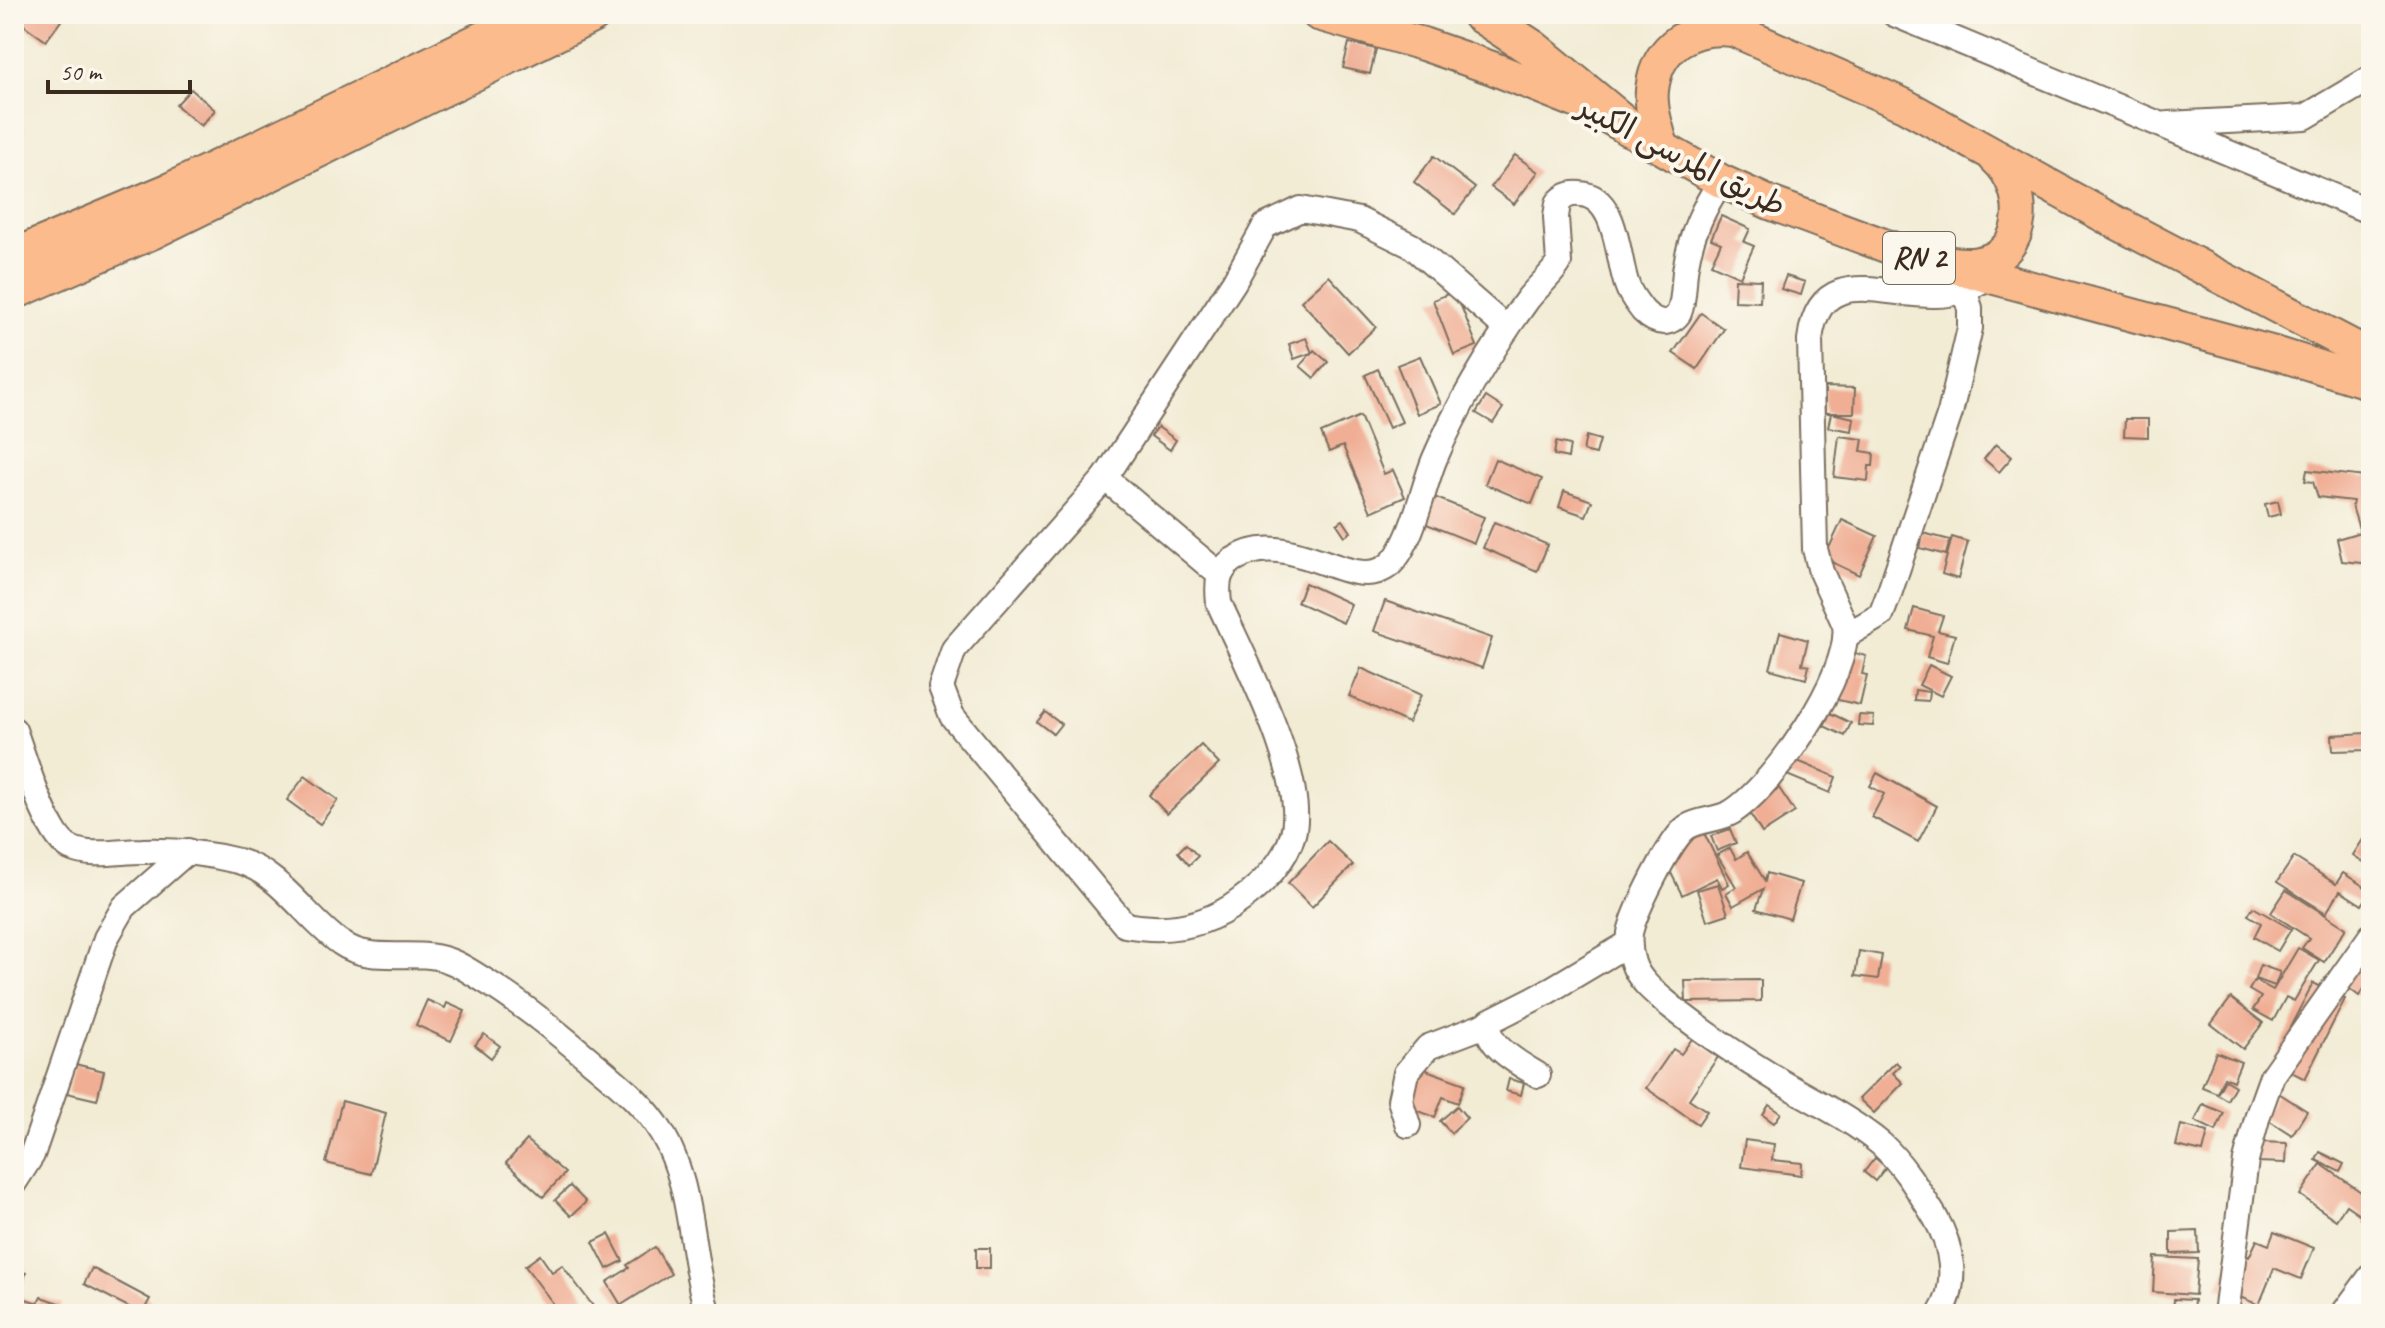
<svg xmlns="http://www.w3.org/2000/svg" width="2385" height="1328" viewBox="0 0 2385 1328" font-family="Caveat,'Playpen Sans Arabic',sans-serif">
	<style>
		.building { fill: #f0af95 }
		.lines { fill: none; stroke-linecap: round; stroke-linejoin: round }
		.minor-casing { stroke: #7b6e5e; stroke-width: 28 }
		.major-casing { stroke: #7b6e5e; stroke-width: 36 }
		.highway-casing { stroke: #7b6e5e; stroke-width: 40 }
		.minor { stroke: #fff; stroke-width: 24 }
		.major { stroke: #fbbb8c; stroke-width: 32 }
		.highway { stroke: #fbbb8c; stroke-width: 36 }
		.labels { text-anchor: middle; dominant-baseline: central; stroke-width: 8; stroke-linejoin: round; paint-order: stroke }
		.shield { fill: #fbf7ec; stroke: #75685c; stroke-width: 2 }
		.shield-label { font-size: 30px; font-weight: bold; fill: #3b2a1e }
		.street-label { font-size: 32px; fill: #3b2a1e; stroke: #fbf7ec }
	</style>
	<rect width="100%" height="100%" fill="#fbf7ec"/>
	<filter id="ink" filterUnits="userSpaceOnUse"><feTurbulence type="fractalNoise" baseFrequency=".0125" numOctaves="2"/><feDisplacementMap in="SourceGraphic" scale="16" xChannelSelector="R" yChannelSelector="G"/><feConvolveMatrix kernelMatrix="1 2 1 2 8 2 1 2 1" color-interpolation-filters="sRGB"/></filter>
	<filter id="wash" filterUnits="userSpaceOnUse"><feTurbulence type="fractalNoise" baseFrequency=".006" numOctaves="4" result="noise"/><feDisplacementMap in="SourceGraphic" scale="32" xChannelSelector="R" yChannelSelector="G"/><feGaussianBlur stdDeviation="1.8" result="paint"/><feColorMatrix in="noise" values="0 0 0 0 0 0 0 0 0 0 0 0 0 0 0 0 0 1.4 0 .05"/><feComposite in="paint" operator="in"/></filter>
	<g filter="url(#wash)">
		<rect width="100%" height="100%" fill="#f2ecd5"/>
		<g id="blocks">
			<!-- building -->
			<g class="building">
				<polygon points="14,14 66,14 46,41 14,18"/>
				<polygon points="1349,43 1376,49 1370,74 1343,68"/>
				<polygon points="191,89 215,110 201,126 176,105"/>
				<polygon points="1515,155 1538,172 1514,204 1491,187"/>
				<polygon points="1434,156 1475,188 1455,214 1414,182"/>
				<polygon points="1721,216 1750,229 1744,242 1754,246 1740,277 1711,264 1721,243 1711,239"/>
				<polygon points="1329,276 1376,327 1348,353 1301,301"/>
				<polygon points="1786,276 1805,282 1801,295 1781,289"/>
				<polygon points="1735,279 1761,280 1760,302 1734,301"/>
				<polygon points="1455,291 1477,346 1454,355 1433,300"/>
				<polygon points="1701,313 1724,329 1697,369 1673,353"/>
				<polygon points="1306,338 1312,353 1314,350 1328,362 1314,378 1300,366 1311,353 1294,359 1289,344"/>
				<polygon points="1420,356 1441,404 1417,414 1397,365"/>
				<polygon points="1378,369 1402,422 1389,428 1365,375"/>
				<polygon points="1825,387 1855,388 1854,413 1825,413"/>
				<polygon points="1486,397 1503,408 1493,423 1476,413"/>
				<polygon points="1831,413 1854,418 1852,431 1828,427"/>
				<polygon points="1360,416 1384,474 1393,470 1405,497 1371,512 1343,446 1329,452 1321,433"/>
				<polygon points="2125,419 2148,419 2148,437 2124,436"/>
				<polygon points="1158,427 1176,440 1170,450 1151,436"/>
				<polygon points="1586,436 1600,440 1596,454 1583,451"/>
				<polygon points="1839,436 1863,439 1861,451 1874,453 1873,466 1869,466 1868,481 1834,477"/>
				<polygon points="1556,442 1570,445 1568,458 1554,455"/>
				<polygon points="1996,444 2012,457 1999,472 1984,459"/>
				<polygon points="1495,459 1542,479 1532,504 1485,484"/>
				<polygon points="2307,470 2365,477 2371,475 2371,564 2342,561 2337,539 2360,532 2352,506 2353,501 2318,497 2313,482 2305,481"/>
				<polygon points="1564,491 1592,501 1586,516 1559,507"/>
				<polygon points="1434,497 1484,517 1474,543 1424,523"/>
				<polygon points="2278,501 2281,514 2268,517 2265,504"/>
				<polygon points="1343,520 1351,532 1345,536 1337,524"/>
				<polygon points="1842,520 1877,536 1859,575 1821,557 1827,545 1830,546"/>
				<polygon points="1494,522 1548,545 1537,571 1483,548"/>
				<polygon points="1923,533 1950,540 1946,555 1920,548"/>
				<polygon points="1952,537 1968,542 1958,579 1942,574"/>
				<polygon points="1305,583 1351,604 1343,623 1297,602"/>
				<polygon points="1385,601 1492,638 1482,668 1374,631"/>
				<polygon points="1914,608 1943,616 1938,631 1955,635 1947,663 1927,657 1933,636 1908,630"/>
				<polygon points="1780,632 1808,640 1802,664 1809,666 1806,679 1770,669"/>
				<polygon points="1845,651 1866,656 1862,674 1867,675 1860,705 1834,699"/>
				<polygon points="1929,665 1951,676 1941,696 1919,685"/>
				<polygon points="1361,668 1421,695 1408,723 1349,696"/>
				<polygon points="1915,690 1929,692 1928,701 1914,700"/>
				<polygon points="1045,712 1061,724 1053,734 1037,722"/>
				<polygon points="1830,713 1851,723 1845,736 1824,726"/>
				<polygon points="1859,715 1874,716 1873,726 1858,725"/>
				<polygon points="2367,733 2368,750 2333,751 2332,735"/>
				<polygon points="1201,745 1219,764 1167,814 1149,795"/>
				<polygon points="1788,757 1836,777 1830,793 1782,773"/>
				<polygon points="1877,773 1937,806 1918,842 1872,817 1884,794 1870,786"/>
				<polygon points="305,776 338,800 320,824 287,800"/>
				<polygon points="1779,788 1795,812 1762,833 1747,809"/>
				<polygon points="2371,827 2371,867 2353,855"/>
				<polygon points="1730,829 1736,843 1717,851 1711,836"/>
				<polygon points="1704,833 1729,884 1722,888 1717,878 1682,895 1667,865 1671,849"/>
				<polygon points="1328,841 1353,865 1312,907 1288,883"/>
				<polygon points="1186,844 1198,856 1189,865 1178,852"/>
				<polygon points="1730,848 1736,859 1747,852 1765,881 1767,873 1801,883 1790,919 1756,909 1763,889 1733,906 1726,893 1736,887 1717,855"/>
				<polygon points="2294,857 2336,884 2343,873 2371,891 2362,905 2340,891 2326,913 2277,882"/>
				<polygon points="1718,884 1728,914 1707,921 1697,890"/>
				<polygon points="2286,890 2346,928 2324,962 2302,948 2309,938 2271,913"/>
				<polygon points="2253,907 2291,929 2278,951 2254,937 2261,923 2248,915"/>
				<polygon points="2298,948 2319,960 2294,1001 2286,997 2273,1021 2253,1010 2261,997 2249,990 2255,980 2273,990"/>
				<polygon points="1859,951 1882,955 1878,979 1855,976"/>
				<polygon points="2359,951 2371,959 2371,979 2359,996 2346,986"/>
				<polygon points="2260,965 2280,972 2275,986 2255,979"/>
				<polygon points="1761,980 1761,1001 1686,1002 1685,981"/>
				<polygon points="2313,983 2345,999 2305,1079 2272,1062"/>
				<polygon points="2231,998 2263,1023 2243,1049 2211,1024"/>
				<polygon points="427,1000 445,1008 447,1003 465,1011 451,1041 416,1025"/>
				<polygon points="484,1034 500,1046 491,1058 475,1045"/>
				<polygon points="1692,1039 1718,1057 1689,1099 1707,1111 1698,1124 1646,1088 1673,1049 1681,1054"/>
				<polygon points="2216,1052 2241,1062 2233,1081 2224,1077 2217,1093 2202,1087"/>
				<polygon points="1896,1062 1900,1066 1893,1073 1903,1083 1874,1113 1859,1099"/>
				<polygon points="75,1064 104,1071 97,1100 67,1093"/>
				<polygon points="1421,1068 1465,1084 1458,1103 1443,1097 1435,1117 1407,1107"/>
				<polygon points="1509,1079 1524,1083 1521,1095 1506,1091"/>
				<polygon points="2225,1080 2235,1086 2227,1100 2217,1094"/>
				<polygon points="2277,1092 2307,1111 2292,1135 2262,1116"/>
				<polygon points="342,1101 386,1113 371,1174 326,1163"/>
				<polygon points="2203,1104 2224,1113 2216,1131 2195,1121"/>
				<polygon points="1769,1105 1781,1113 1774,1123 1763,1115"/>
				<polygon points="1457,1106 1467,1118 1451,1133 1440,1121"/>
				<polygon points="2181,1125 2208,1132 2203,1152 2176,1146"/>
				<polygon points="527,1140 565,1173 543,1197 506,1163"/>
				<polygon points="1745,1140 1774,1144 1772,1160 1802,1163 1801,1175 1741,1167"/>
				<polygon points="2258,1142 2287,1143 2286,1163 2257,1162"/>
				<polygon points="2320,1152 2344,1164 2340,1172 2316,1160"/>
				<polygon points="1875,1158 1886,1167 1875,1181 1864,1172"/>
				<polygon points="2321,1164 2371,1199 2371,1222 2369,1225 2360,1219 2362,1216 2346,1205 2336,1220 2300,1195"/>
				<polygon points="570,1186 586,1202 571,1216 555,1200"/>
				<polygon points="2198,1231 2199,1253 2171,1254 2171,1232"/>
				<polygon points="2274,1232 2314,1248 2301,1279 2274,1268 2259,1305 2218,1288 2234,1251 2249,1257 2257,1240 2269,1245"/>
				<polygon points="609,1234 623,1261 607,1269 593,1242"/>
				<polygon points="655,1247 671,1274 621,1305 607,1282 629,1268 627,1265"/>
				<rect x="976" y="1248" width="14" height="20"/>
				<polygon points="540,1255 552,1272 562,1265 599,1314 561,1314 525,1266"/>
				<polygon points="2155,1257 2198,1259 2195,1295 2153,1292"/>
				<polygon points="92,1268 150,1299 142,1314 84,1284"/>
				<polygon points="14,1269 26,1273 17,1305 20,1297 38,1303 41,1297 62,1304 58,1314 14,1314"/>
				<polygon points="2174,1299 2194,1300 2193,1314 2173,1314"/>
			</g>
		</g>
	</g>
	<g filter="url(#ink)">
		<use href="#blocks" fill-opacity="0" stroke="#7b6e5e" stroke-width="2"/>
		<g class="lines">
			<!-- minor casing -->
			<g class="minor-casing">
				<g id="minor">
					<polyline points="1894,14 2371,212"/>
					<polyline points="2168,124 2305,117 2371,78"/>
					<path d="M1507 329 1412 246 1359 220 1301 209 1265 226 1234 282 1105 478 954 649 941 687 952 716 1125 925C1167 933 1207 926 1241 900 1263 884 1286 860 1293 834 1308 778 1243 657 1219 603 1217 585 1217 571 1233 560 1288 525 1347 591 1385 568 1411 553 1423 485 1435 458 1459 402 1491 350 1527 300 1537 287 1550 277 1559 263L1556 217 1558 203C1564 196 1570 193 1580 194 1618 196 1617 259 1627 285 1630 295 1637 303 1643 311 1649 317 1656 322 1664 322 1670 322 1676 318 1679 313 1685 299 1683 279 1686 265 1691 233 1704 207 1721 181"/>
					<polyline points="1105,478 1220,575"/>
					<polyline points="1847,635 1881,615 1889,594 1950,413 1970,328 1970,308 1964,291"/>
					<path d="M14 730C24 756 46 836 70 848 91 858 120 851 142 851 175 850 206 853 238 861 281 873 307 920 341 943 372 965 413 948 447 960 458 963 469 971 479 977 519 1001 554 1030 590 1060 616 1082 644 1103 662 1133 694 1187 689 1255 708 1314"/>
					<path d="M1538 1075C1522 1065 1481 1044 1490 1021L1545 993 1629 943"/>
					<polyline points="1408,1125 1400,1100 1406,1073 1428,1047 1488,1024"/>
					<polyline points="14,1183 32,1155 106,938 124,907 188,851"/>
					<path d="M1940 1314C1959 1284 1952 1246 1935 1217 1919 1191 1903 1164 1881 1144 1852 1120 1816 1102 1783 1083 1745 1060 1708 1036 1673 1008 1659 996 1639 982 1633 963 1630 954 1629 943 1630 933 1634 913 1670 839 1687 827 1700 819 1719 820 1732 812 1773 786 1852 674 1845 625L1821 572 1815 549 1810 340C1819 262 1885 297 1936 295 1957 295 1971 287 1989 277"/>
					<polyline points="2226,1314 2246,1160 2258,1115 2272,1076 2371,936"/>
					<polyline points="2343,1314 2371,1276"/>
				</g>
			</g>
			<!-- major casing -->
			<g class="major-casing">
				<g id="major">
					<polyline points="1318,14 1423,44 1492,68 1590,107 1721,181 1770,203 1913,256 2278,354 2371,383"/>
					<polyline points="1697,14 1904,105 2106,217 2371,356"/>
					<path d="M1662 146C1657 128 1650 108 1652 90 1657 45 1691 25 1733 30"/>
					<path d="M1952 263C1961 264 1970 265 1978 263 2029 255 2029 188 1995 158"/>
				</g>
			</g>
			<!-- highway casing -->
			<g class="highway-casing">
				<g id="highway">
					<polyline points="1480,14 1532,48 1628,127"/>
					<polyline points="1692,14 1705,17"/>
					<polyline points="14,257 171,191 536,14"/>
					<polyline points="14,291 151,231 593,14"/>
				</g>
			</g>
			<!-- minor -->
			<use href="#minor" class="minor"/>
			<!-- major -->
			<use href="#major" class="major"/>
			<!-- highway -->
			<use href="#highway" class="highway"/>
		</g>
	</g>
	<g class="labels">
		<!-- shield labels -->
		<rect class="shield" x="1883" y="232" width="72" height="52" rx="6"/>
		<g class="shield-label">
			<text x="1919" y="258">RN 2</text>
		</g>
		<!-- street labels -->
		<g class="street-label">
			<text transform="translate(1682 156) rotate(27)">طريق المرسى الكبير</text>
		</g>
	</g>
	<!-- margin -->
	<rect width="2385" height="1328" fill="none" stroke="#fbf7ec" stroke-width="48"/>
	<!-- scale -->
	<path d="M48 80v12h142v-12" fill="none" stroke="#3b2a1e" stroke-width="4"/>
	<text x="60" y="80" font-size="24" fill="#3b2a1e" stroke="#fbf7ec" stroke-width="6" paint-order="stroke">50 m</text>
</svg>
